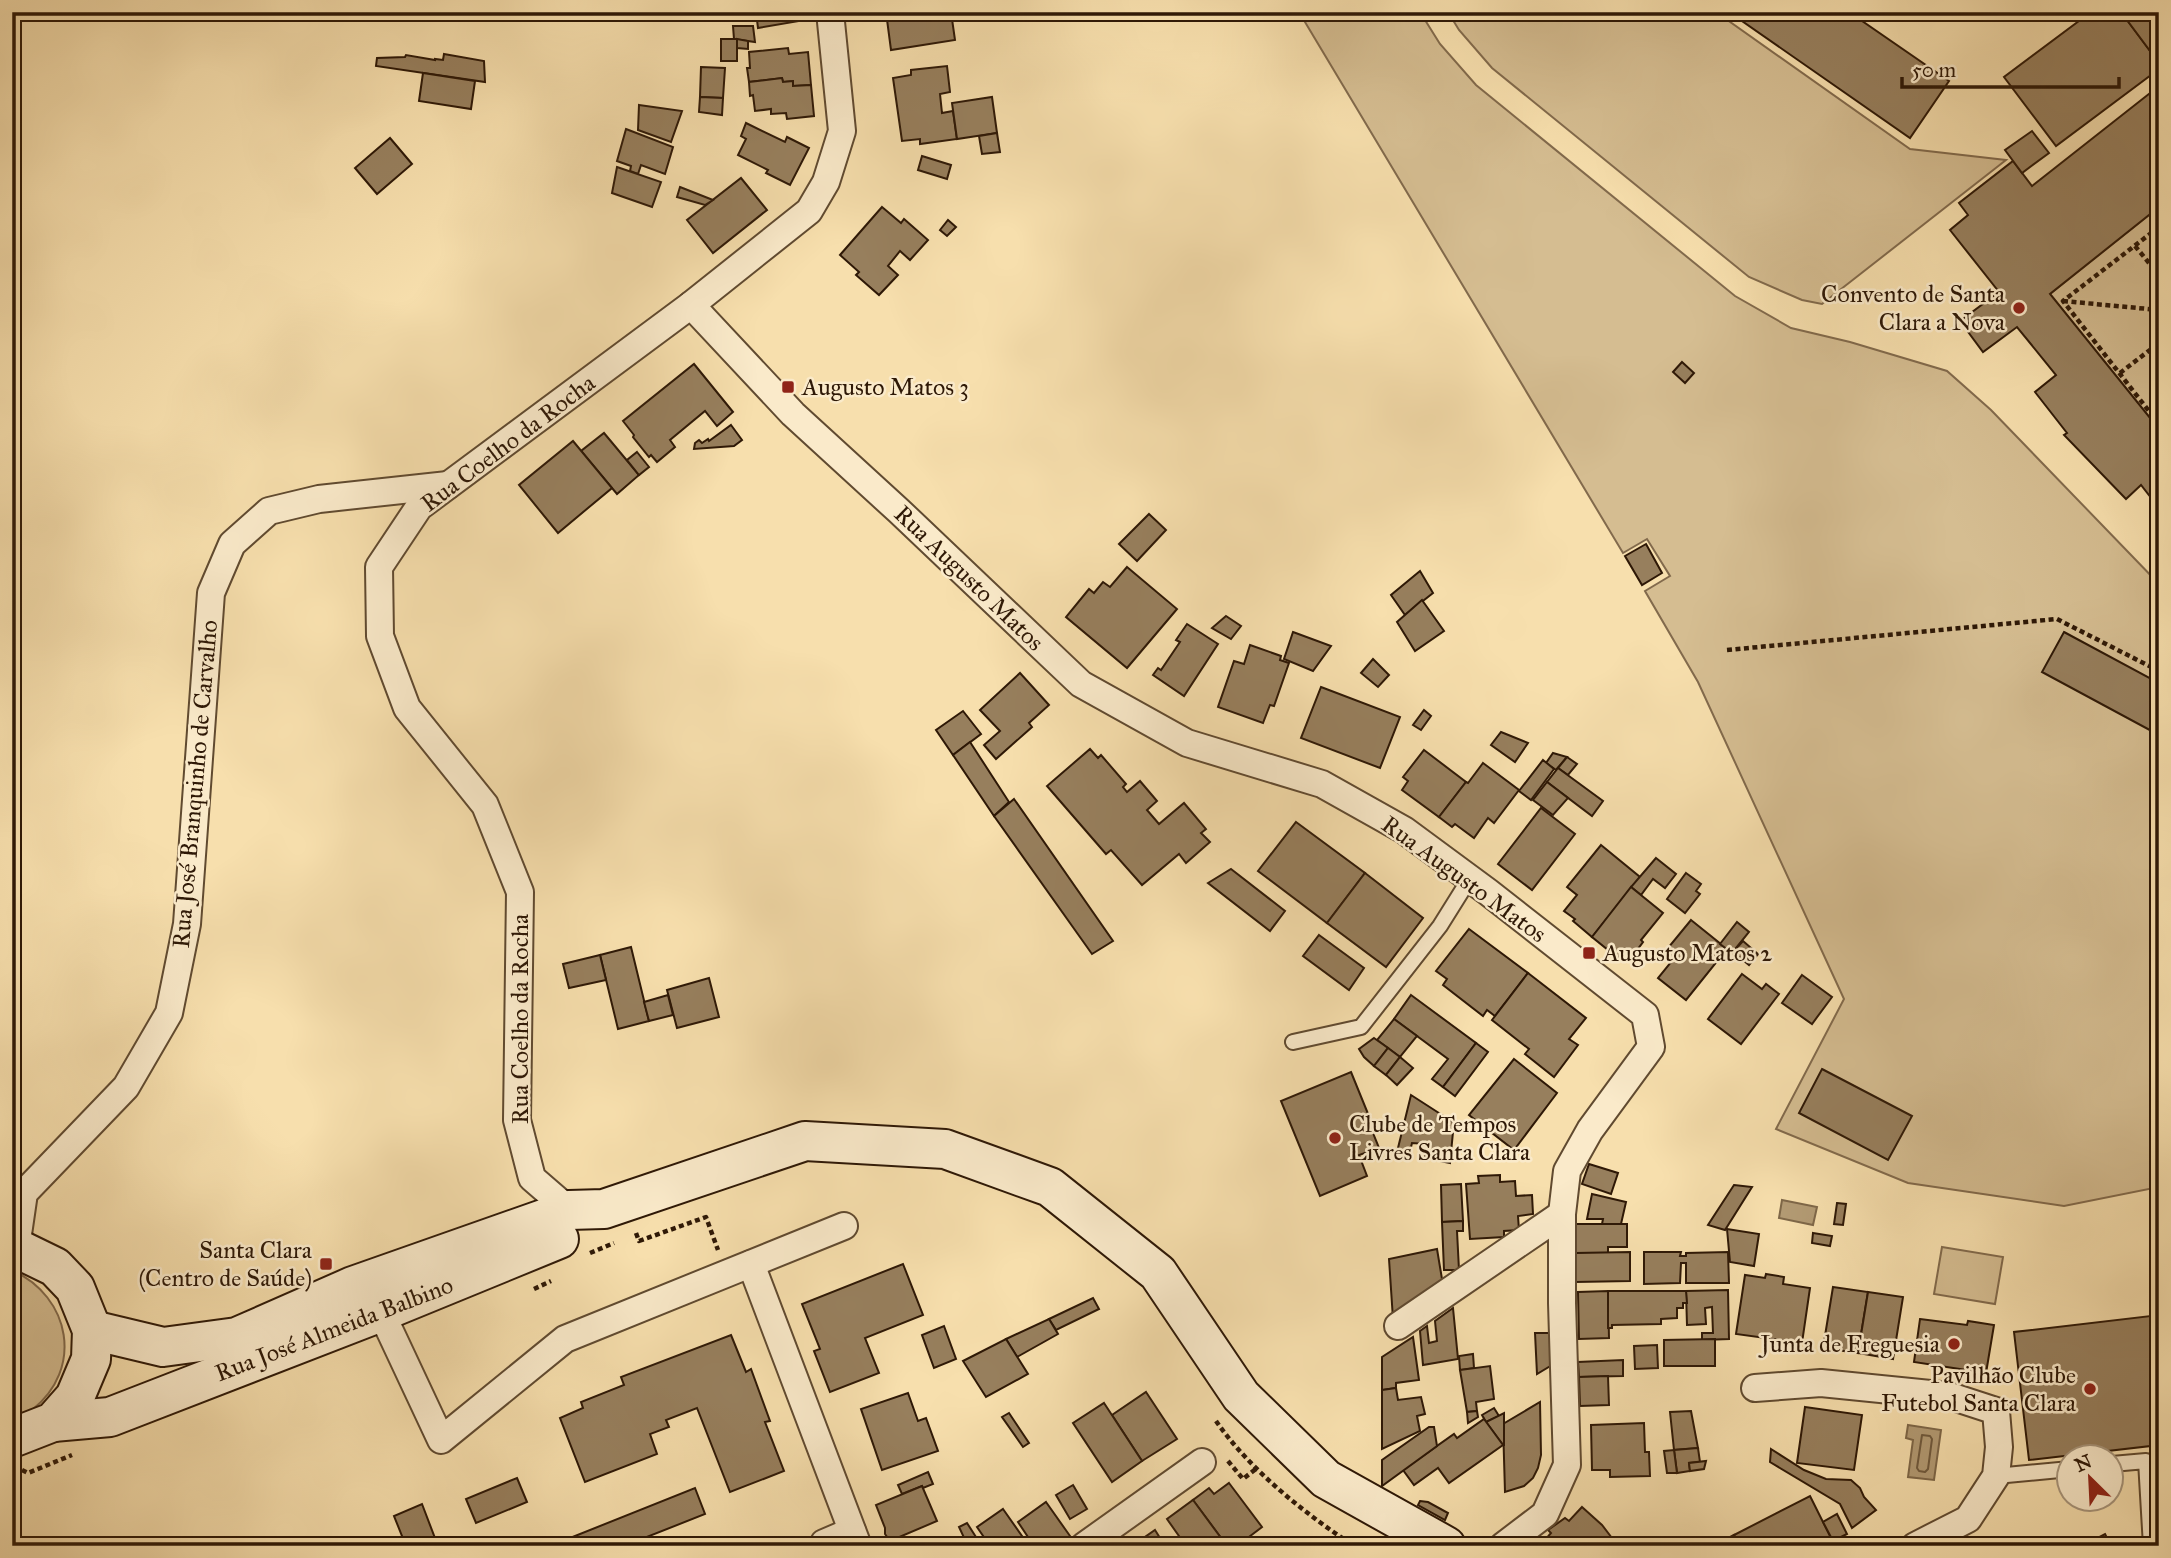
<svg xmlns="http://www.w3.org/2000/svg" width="2171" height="1558" viewBox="0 0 2171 1558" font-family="'IM FELL Great Primer',serif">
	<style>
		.green { fill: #d5bd91; stroke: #826a4c; stroke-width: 2 }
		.water { fill: #b39b74; stroke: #7e6748; stroke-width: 2 }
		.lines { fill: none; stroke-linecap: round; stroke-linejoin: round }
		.shore { stroke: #705a3d; stroke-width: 2 }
		.building { fill: #977f5d; stroke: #2e1806; stroke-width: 2 }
		.lane-casing { stroke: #604a30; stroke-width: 18 }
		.street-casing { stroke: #604a30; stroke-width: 30 }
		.secondary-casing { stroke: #2e1806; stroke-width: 42 }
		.path { stroke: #2e1806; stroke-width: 4.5; stroke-dasharray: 5 3.5; stroke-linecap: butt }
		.lane { stroke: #faeaca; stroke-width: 14 }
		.street { stroke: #faeaca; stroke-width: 26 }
		.secondary { stroke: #faeaca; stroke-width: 38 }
		.poi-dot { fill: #8f2418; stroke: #faeaca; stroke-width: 2.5 }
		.labels { text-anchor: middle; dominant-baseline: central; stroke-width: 5; stroke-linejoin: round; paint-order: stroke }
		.poi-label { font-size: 24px; fill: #2e1806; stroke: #faeaca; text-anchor: end }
		.street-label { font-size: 24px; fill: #2e1806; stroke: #faeaca }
	</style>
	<rect width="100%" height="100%" fill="#f7dfad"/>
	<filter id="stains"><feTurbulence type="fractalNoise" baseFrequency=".00286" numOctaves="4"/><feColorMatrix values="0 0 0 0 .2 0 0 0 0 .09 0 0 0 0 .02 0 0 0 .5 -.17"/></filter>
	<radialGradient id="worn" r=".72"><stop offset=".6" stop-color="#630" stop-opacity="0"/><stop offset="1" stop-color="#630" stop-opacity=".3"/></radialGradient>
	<!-- green -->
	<g class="green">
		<polygon points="1299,12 1420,12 1440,44 1476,85 1735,296 1791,328 1850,342 1947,371 1991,410 2159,584 2159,1187 2064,1206 1908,1183 1776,1129 1844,999 1698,682 1645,591 1670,576 1647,539 1623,553"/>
		<polygon points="1448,12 1716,12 1910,149 2006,160 1822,304 1802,300 1749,277 1492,68 1459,30"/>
		<polygon points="2159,207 2159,429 2050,294"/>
		<polygon points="1942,1247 2003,1257 1995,1304 1934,1294"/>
		<path d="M12 1270C71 1297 84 1369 32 1410 26 1414 19 1417 12 1419Z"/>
	</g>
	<!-- water -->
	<g class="water">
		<polygon points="1782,1200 1817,1207 1813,1225 1779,1218"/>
		<polygon points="1908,1425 1941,1430 1934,1480 1908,1477 1913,1440 1906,1438"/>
	</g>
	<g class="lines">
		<!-- shore -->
		<polygon class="shore" points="1922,1435 1930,1436 1932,1439 1928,1469 1925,1472 1919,1471 1917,1468"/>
	</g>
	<!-- building -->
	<g class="building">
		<polygon points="756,12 804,12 805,20 758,28"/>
		<polygon points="886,12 951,12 955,40 891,50"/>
		<polygon points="1729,12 1849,12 1949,81 1910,138"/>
		<polygon points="2091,12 2121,12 2159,63 2159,69 2056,146 2004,77"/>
		<polygon points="2121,12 2159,12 2159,63"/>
		<polygon points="733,26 753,26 755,42 734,39"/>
		<rect x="721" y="39" width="16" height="22"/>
		<polygon points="737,39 748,41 748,49 737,48"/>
		<polygon points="788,48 789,54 808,52 811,85 793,86 793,81 783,82 782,78 749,82 747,68 750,68 749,52"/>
		<polygon points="444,54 484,61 485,82 376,66 377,58 405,57 406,55 435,60 435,59 443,60"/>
		<polygon points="947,66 950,92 940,94 942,113 953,111 957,139 920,144 920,139 902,141 893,78 911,75 911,70"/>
		<polygon points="701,67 725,68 723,98 700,97"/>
		<polygon points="423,73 475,81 471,109 419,101"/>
		<polygon points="782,78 783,82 793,81 793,86 811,85 814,116 787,119 786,113 771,114 771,109 755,111 753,95 750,96 749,82"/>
		<polygon points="2159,86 2159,207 2050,294 2159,429 2159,508 2141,485 2126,499 2064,435 2067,433 2035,392 2056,375 2017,327 1983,352 1960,321 1999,292 1950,230 1968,215 1959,203 2013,161 2032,186"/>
		<polygon points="700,97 723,98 722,115 699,112"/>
		<polygon points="992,97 997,133 957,139 952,103"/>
		<polygon points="639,105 682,111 671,142 638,130"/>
		<polygon points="746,123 785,142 787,137 809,148 790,185 766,173 768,170 738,155 746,139 741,136"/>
		<polygon points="626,129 673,147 665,174 641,165 638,174 630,171 631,166 617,161"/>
		<polygon points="2032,131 2049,153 2022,173 2005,150"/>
		<polygon points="997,133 1000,152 982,154 979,136"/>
		<polygon points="390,138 412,164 377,194 355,168"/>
		<polygon points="922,156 951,165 947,179 918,170"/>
		<polygon points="617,167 661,182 652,207 612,193"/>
		<polygon points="741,178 767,210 713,253 687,220"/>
		<polygon points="680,187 713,200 705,205 677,197"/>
		<polygon points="882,207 901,223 904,219 928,240 910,260 900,251 888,266 898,275 879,295 856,275 859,272 840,255"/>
		<polygon points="948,220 956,227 947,236 940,230"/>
		<polygon points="1682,362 1694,373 1685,383 1673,372"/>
		<polygon points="694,364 733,412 717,426 705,411 670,440 675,447 657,462 651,455 649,457 633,437 634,435 623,421"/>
		<polygon points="731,425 742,440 734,446 694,449 695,443 699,440 702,443 708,439 709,441"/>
		<polygon points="604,433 639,475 617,494 581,451"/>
		<polygon points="573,441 612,488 558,533 519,485"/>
		<polygon points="637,452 649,467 639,475 627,460"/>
		<polygon points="1149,514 1166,530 1137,561 1119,544"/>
		<polygon points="1646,544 1662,573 1642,585 1625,556"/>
		<polygon points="1127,567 1177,609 1127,668 1066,617 1089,589 1094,593 1103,582 1110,587"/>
		<polygon points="1420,571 1433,593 1405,615 1391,595"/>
		<polygon points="1422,600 1444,631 1415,651 1397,622"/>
		<polygon points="1226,616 1241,626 1231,639 1212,628"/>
		<polygon points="1187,624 1218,644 1184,696 1153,675 1158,668 1161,670 1180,642 1176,640"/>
		<polygon points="1293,632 1331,646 1313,671 1284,659"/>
		<polygon points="2064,632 2159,683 2159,735 2042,672"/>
		<polygon points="1250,645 1281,656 1280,660 1289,663 1274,706 1270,705 1263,723 1218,707 1234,661 1244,664"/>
		<polygon points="1373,659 1389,675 1378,687 1361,673"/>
		<polygon points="1020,673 1049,705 1029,723 1032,727 996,759 984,745 1000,731 980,710"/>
		<polygon points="1321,687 1400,717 1380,768 1301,738"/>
		<polygon points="1424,710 1431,716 1421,730 1413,725"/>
		<polygon points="963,711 981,734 953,755 936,730"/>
		<polygon points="1501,732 1528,743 1515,762 1491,745"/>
		<polygon points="970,742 1009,802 994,816 953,755"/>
		<polygon points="1090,749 1098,758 1101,755 1126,784 1123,787 1127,792 1140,781 1157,801 1147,810 1159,824 1184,803 1206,829 1201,833 1210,842 1186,863 1179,854 1142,885 1111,850 1106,854 1047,786"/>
		<polygon points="1424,750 1466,782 1439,817 1402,790 1408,781 1403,777"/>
		<polygon points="1553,753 1567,757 1556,770 1546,763"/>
		<polygon points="1567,757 1577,764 1568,775 1558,768"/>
		<polygon points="1543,760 1554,769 1531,800 1519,791"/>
		<polygon points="1483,763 1519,790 1494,823 1488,818 1474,838 1455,824 1452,827 1439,817 1466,782 1468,783"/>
		<polygon points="1558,768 1603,801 1592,816 1547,782"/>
		<polygon points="1547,782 1568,798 1553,815 1533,800"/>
		<polygon points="1014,799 1113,941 1092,954 994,816"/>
		<polygon points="1541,808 1575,834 1532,890 1498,864"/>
		<polygon points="1296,822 1365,873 1327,923 1258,871"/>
		<polygon points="1601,845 1640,877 1592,937 1573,921 1575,919 1564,911 1577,895 1567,887"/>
		<polygon points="1656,858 1676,874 1665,888 1653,879 1641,895 1631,887"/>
		<polygon points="1231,869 1285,911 1270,931 1208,883"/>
		<polygon points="1365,873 1423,918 1386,967 1327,923"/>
		<polygon points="1686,873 1701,884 1696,891 1700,894 1685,913 1667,899"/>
		<polygon points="1631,887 1663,913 1641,940 1643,942 1631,958 1623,952 1618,958 1592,937"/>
		<polygon points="1691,920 1727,949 1686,1000 1658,978 1672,961 1663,954"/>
		<polygon points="1737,922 1749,932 1732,953 1720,944"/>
		<polygon points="1469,929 1528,973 1495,1016 1487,1010 1483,1016 1443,985 1447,979 1436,971"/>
		<polygon points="1319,935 1364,968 1349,990 1303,956"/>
		<polygon points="1743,941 1758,954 1749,965 1733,952"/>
		<polygon points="631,947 649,1021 618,1029 600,955"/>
		<polygon points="600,955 606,980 569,988 563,964"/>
		<polygon points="1528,973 1586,1018 1569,1039 1578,1045 1554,1077 1525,1054 1529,1049 1492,1020"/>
		<polygon points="1742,974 1762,989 1766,984 1779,994 1741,1044 1708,1019"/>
		<polygon points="1802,975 1832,997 1812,1024 1782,1003"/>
		<polygon points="709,978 719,1017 677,1028 667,990"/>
		<polygon points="668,995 673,1015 649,1021 644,1002"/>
		<polygon points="1411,995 1476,1043 1443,1087 1432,1079 1448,1059 1394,1019"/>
		<polygon points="1394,1019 1417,1036 1400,1057 1377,1040"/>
		<polygon points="1374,1038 1388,1048 1374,1066 1364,1057 1359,1049"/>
		<polygon points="1476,1043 1488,1052 1455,1096 1443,1087"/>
		<polygon points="1388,1048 1400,1057 1386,1075 1374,1066"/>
		<polygon points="1400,1057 1413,1068 1397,1085 1386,1075"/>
		<polygon points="1514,1059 1557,1093 1514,1150 1469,1115"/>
		<polygon points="1822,1069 1912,1116 1888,1160 1799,1113"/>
		<polygon points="1351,1072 1373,1126 1371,1128 1379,1148 1359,1155 1367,1176 1320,1196 1281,1101"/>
		<polygon points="1411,1095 1456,1124 1457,1132 1453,1132 1450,1163 1425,1158 1426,1144 1412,1143 1409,1155 1397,1152"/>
		<polygon points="1589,1164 1618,1173 1611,1194 1582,1184"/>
		<polygon points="1500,1175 1500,1182 1515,1181 1516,1196 1532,1195 1533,1214 1518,1216 1519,1230 1504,1231 1504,1237 1470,1239 1466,1184 1479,1183 1478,1176"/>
		<polygon points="1461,1184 1463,1221 1442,1222 1441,1185"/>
		<polygon points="1734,1185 1752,1187 1725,1230 1708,1225"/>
		<polygon points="1592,1194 1626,1202 1621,1224 1602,1224 1603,1219 1587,1219"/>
		<polygon points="1837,1203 1846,1204 1843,1225 1834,1224"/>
		<polygon points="1463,1221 1463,1231 1457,1231 1459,1270 1444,1270 1442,1222"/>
		<polygon points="1576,1224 1627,1224 1627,1247 1608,1247 1608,1253 1576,1253"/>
		<polygon points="1727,1229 1759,1234 1754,1266 1730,1262"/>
		<polygon points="1813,1233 1832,1236 1830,1246 1812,1243"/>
		<polygon points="1437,1249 1443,1285 1393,1319 1389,1259"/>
		<polygon points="1630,1252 1630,1281 1576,1282 1576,1253"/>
		<polygon points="1644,1252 1681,1252 1680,1256 1686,1256 1686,1253 1728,1252 1729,1283 1686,1283 1686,1263 1681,1263 1680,1283 1644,1284"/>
		<polygon points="903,1264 923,1315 865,1338 879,1373 830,1392 814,1351 820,1349 802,1304"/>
		<polygon points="1766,1274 1784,1277 1783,1284 1810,1288 1802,1343 1736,1334 1745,1275 1765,1278"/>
		<polygon points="1833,1287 1868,1292 1858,1353 1823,1348"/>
		<polygon points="1728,1290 1729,1339 1702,1340 1702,1333 1713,1333 1712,1307 1705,1308 1706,1324 1687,1325 1686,1291"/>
		<polygon points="1608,1291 1609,1338 1579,1339 1578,1292"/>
		<polygon points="1608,1291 1686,1291 1687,1303 1683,1303 1683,1308 1677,1308 1677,1318 1661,1319 1661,1324 1612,1325 1612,1328 1608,1328"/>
		<polygon points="1868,1292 1903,1297 1893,1359 1858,1353"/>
		<polygon points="1093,1298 1099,1309 1056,1330 1049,1319"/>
		<polygon points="1453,1308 1458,1359 1423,1365 1420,1331 1427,1326 1429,1343 1437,1341 1435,1321"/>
		<polygon points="2159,1315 2159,1445 2029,1460 2014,1332"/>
		<polygon points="1049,1319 1058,1334 1017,1357 1006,1339"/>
		<polygon points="1920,1319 1967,1325 1968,1321 1994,1325 1986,1373 1914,1362"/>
		<polygon points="944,1326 956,1359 934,1368 922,1335"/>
		<polygon points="1535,1333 1551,1333 1552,1365 1537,1374"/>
		<polygon points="731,1335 746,1372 751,1369 770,1421 765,1422 784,1471 730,1492 697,1408 666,1420 669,1427 650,1434 657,1454 585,1482 560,1418 583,1408 581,1402 624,1385 621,1377"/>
		<polygon points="1413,1337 1419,1380 1396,1383 1396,1388 1382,1390 1382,1357"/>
		<polygon points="1006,1339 1028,1374 986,1397 963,1361"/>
		<polygon points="1715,1339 1715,1366 1664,1366 1664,1340"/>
		<polygon points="1657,1345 1658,1368 1635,1369 1634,1346"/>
		<polygon points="1473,1354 1474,1368 1460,1370 1459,1356"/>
		<polygon points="1623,1360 1623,1376 1579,1377 1578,1362"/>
		<polygon points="1490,1366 1494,1399 1476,1402 1477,1411 1467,1412 1460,1370"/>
		<polygon points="1608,1376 1609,1405 1580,1406 1579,1377"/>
		<polygon points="1396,1388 1398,1400 1421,1397 1425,1414 1417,1416 1420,1431 1382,1449 1382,1390"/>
		<polygon points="1146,1392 1177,1439 1142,1461 1112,1415"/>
		<polygon points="908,1393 918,1421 926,1418 938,1451 882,1470 861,1409"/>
		<polygon points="1540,1402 1541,1455 1538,1468 1533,1478 1524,1486 1505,1492 1503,1424"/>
		<polygon points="1104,1403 1142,1461 1112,1482 1073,1423"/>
		<polygon points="1805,1407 1862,1415 1854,1470 1797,1463"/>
		<polygon points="1494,1408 1499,1416 1486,1422 1482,1415"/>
		<polygon points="1477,1411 1478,1417 1468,1423 1467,1412"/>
		<polygon points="1691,1411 1698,1448 1674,1450 1670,1412"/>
		<polygon points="1009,1413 1029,1443 1023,1447 1002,1417"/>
		<polygon points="1504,1413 1504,1445 1503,1445 1486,1422"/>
		<polygon points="1484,1419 1503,1445 1449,1483 1438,1468 1414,1485 1403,1470 1454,1434 1457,1438"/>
		<polygon points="1644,1423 1645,1452 1649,1452 1650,1476 1610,1477 1610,1470 1592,1470 1591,1425"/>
		<polygon points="1429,1427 1434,1427 1437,1446 1382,1486 1382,1460"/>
		<polygon points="1698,1448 1700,1462 1689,1463 1690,1471 1677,1473 1674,1450"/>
		<polygon points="1771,1449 1804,1470 1826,1479 1851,1480 1860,1488 1864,1497 1876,1510 1852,1528 1840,1504 1770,1462"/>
		<polygon points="1674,1450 1677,1473 1667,1473 1664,1451"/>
		<polygon points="1706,1461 1704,1469 1690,1471 1689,1463"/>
		<polygon points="928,1472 933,1484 923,1488 922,1486 902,1494 898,1485"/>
		<polygon points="517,1478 527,1502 476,1523 466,1499"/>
		<polygon points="1229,1483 1262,1527 1237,1546 1227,1546 1193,1500 1209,1488 1214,1494"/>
		<polygon points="1073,1485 1087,1509 1070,1519 1056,1495"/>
		<polygon points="922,1486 937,1521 890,1541 885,1534 885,1528 876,1505"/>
		<polygon points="695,1488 705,1514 624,1546 550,1546"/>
		<polygon points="1810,1496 1835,1546 1739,1546 1734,1535"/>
		<polygon points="1193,1500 1227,1546 1186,1546 1167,1519"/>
		<polygon points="1420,1501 1428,1502 1448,1513 1445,1520 1418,1505"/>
		<polygon points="1046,1502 1070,1536 1057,1546 1034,1546 1018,1522"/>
		<polygon points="422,1504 438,1546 406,1546 394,1516"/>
		<polygon points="1582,1507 1602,1525 1618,1546 1540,1546 1551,1533 1548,1530 1565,1518 1569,1521"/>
		<polygon points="1003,1509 1029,1546 990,1546 977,1527"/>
		<polygon points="1837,1514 1847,1534 1833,1541 1823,1522"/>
		<polygon points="967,1523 976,1537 966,1542 959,1527"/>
		<polygon points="1155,1530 1165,1546 1132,1546"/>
		<polygon points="2105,1534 2111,1546 2082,1546"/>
		<polygon points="1734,1535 1739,1546 1713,1546"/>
	</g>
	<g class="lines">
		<!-- lane casing -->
		<g class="lane-casing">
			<g id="lane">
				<polyline points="1293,1042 1361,1027 1440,926 1470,878"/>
				<polyline points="2112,1464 2146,1461 2151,1546"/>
				<polyline points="1996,1476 2070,1469"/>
			</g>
		</g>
		<!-- street casing -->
		<g class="street-casing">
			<g id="street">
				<polyline points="691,305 793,414 899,511 1081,684 1187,743 1322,784 1404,830 1488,892 1645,1015 1651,1047 1590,1130 1567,1171 1562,1214 1562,1303 1567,1465 1545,1514 1503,1546"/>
				<polyline points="569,1210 532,1178 517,1120 520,892 485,805 407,708 380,636 379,567 419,507 691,305 809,211 826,182 842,131 830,12"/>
				<polyline points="16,1248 24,1193 126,1087 169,1013 187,924 211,593 232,544 269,511 319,499 448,485"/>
				<polyline points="751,1264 858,1546"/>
				<polyline points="381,1312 441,1440 565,1339 844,1226"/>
				<polyline points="1398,1326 1562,1214"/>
				<polyline points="1755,1388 1821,1383 1950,1396 1996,1411 1999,1447 1996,1476 1968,1519 1915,1546"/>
				<polyline points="823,1546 824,1543 852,1531"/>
				<polyline points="1084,1546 1202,1462"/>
			</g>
		</g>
		<!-- secondary casing -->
		<g class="secondary-casing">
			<g id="secondary">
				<polyline points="12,1248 16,1248 55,1267 75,1288 92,1330 91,1359 75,1397 53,1422 12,1438"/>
				<polyline points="92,1330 163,1347 237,1337 353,1286 569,1210 604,1209 805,1141 945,1149 1050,1187 1158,1273 1241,1396 1326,1479 1446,1546"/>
				<polyline points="53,1422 110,1417 381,1312 559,1239"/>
			</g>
		</g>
		<!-- path -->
		<g class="path">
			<polyline points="2159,227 2063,301 2159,424"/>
			<polyline points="2135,246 2159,275"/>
			<polyline points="2063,301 2159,310"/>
			<polyline points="2120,373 2159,343"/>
			<polyline points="1727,650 2057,619 2159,671"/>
			<polyline points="636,1233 639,1241 706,1217 718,1250"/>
			<polyline points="590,1253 614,1243"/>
			<polyline points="534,1289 551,1281"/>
			<path d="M1216 1421C1250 1470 1304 1513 1354 1546"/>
			<polyline points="1228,1461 1243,1479 1257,1468"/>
			<polyline points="22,1470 28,1473 72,1455"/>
		</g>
		<!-- lane -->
		<use href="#lane" class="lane"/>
		<!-- street -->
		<use href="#street" class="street"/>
		<!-- secondary -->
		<use href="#secondary" class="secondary"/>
	</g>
	<!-- markers -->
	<g class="poi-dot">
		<circle cx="2019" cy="308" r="7"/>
		<rect x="781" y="380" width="14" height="14" rx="3.5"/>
		<rect x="1582" y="946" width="14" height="14" rx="3.5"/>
		<circle cx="1335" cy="1138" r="7"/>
		<rect x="319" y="1257" width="14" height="14" rx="3.5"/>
		<circle cx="1954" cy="1344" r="7"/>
		<circle cx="2090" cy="1389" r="7"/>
	</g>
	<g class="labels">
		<!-- poi labels -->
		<g class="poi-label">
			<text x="2005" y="294">Convento de Santa<tspan x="2005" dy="28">Clara a Nova</tspan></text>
			<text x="802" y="387" text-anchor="start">Augusto Matos 3</text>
			<text x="1603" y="953" text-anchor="start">Augusto Matos 2</text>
			<text x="1349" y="1124" text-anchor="start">Clube de Tempos<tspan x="1349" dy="28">Livres Santa Clara</tspan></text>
			<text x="312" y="1250">Santa Clara<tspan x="312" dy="28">(Centro de Saúde)</tspan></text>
			<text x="1940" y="1344">Junta de Freguesia</text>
			<text x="2076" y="1375">Pavilhão Clube<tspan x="2076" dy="28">Futebol Santa Clara</tspan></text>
		</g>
		<!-- street labels -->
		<g class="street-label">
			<text transform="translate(508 443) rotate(-37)">Rua Coelho da Rocha</text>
			<text transform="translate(969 578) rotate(44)">Rua Augusto Matos</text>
			<text transform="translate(195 784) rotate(-85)">Rua José Branquinho de Carvalho</text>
			<text transform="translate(1464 879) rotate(36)">Rua Augusto Matos</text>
			<text transform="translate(520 1019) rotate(-90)">Rua Coelho da Rocha</text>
			<text transform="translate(334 1329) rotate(-21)">Rua José Almeida Balbino</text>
		</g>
	</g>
	<!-- margin -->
	<rect width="2171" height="1558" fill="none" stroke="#f7dfad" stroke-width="42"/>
	<rect x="14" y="14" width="2143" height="1530" fill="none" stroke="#2e1806" stroke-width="3.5"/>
	<rect x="21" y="21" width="2129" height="1516" fill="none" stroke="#2e1806" stroke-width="2"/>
	<!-- north arrow -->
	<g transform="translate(2090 1478) rotate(336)"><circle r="33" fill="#faeaca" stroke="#a8967c" stroke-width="2"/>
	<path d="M0-5L12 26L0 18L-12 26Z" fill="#8f2418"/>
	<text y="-10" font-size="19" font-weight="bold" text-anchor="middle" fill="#2e1806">N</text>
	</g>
	<!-- scale -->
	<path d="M1902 77v10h217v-10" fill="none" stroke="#2e1806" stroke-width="3.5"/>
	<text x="1912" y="77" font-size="21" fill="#2e1806" stroke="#faeaca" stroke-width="5" paint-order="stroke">50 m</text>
	<rect width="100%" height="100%" filter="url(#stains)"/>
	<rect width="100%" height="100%" fill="url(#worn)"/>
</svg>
